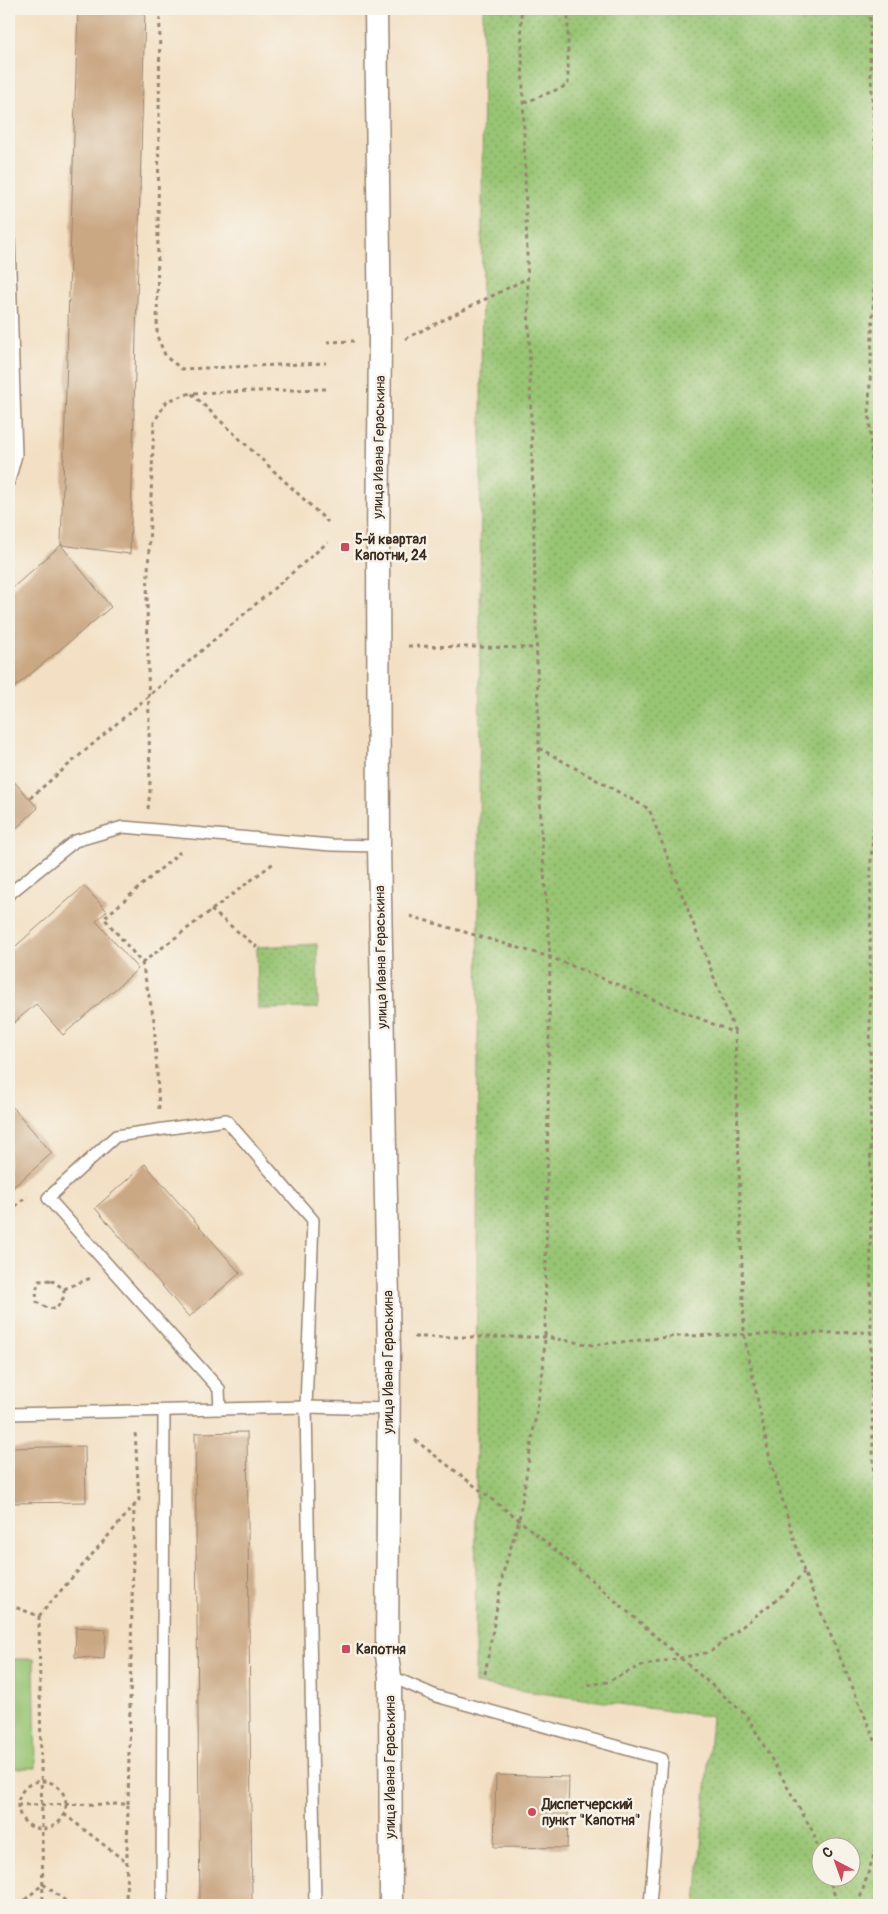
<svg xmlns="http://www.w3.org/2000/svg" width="888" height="1914" viewBox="0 0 888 1914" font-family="Pangolin,sans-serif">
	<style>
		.grass { fill: #98c573; stroke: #6a7848 }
		.park { fill: url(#park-dots); stroke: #6a7848; fill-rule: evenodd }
		.building { fill: #caa884 }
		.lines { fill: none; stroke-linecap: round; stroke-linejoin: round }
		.service-casing { stroke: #978571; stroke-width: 14 }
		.minor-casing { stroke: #978571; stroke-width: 25 }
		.path { stroke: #978571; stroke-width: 3; stroke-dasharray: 4 4; stroke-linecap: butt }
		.service { stroke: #fff; stroke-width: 11 }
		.minor { stroke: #fff; stroke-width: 22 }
		.poi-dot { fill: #d1495b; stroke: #f7f3e8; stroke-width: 2 }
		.labels { text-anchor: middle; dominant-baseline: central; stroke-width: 5; stroke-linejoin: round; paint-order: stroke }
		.street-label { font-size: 14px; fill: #3b2a1e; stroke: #f7f3e8 }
		.poi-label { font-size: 14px; font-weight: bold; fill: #3b2a1e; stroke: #f7f3e8; text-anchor: start }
	</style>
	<defs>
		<pattern id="park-dots" width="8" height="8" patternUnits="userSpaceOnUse" patternTransform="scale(1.25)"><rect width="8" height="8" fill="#98c573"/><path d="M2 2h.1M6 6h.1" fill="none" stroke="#7da05e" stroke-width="1.8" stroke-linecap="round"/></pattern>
	</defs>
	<rect width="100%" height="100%" fill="#f7f3e8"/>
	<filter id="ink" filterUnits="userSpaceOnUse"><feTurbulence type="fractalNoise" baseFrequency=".02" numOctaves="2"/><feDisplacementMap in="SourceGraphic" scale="10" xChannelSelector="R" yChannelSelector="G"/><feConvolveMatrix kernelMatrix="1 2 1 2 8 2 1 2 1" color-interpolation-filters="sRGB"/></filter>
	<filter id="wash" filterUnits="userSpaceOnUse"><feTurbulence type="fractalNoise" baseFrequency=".0096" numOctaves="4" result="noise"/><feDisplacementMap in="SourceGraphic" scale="20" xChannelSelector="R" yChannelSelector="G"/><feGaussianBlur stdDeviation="1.12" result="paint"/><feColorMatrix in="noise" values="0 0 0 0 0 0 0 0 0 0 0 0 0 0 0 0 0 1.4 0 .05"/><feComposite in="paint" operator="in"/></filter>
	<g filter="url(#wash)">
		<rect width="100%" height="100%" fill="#f3e0c4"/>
		<!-- grass -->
		<polygon class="grass" points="9,1659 34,1659 36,1768 9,1768"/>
		<!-- park -->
		<g class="park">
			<path d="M483 9H879V1905H696L712 1717 475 1684ZM820 1846H850V1876H820Z"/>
			<polygon points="317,944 318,1008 258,1009 257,947"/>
		</g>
		<g id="blocks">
			<!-- building -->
			<g class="building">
				<polygon points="78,9 145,9 130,554 61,545 111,607 9,692 9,591 61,545"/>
				<polygon points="9,776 38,808 9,835"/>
				<polygon points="84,886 107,911 96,921 138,969 63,1035 36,1004 9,1027 9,952"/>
				<polygon points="9,1103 52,1153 9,1191"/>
				<polygon points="145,1164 240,1273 189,1317 95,1208"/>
				<polygon points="247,1432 252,1905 200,1905 195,1433"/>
				<polygon points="85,1446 86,1502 9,1503 9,1448"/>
				<polygon points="76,1627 106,1629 104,1659 75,1657"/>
				<polygon points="496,1775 569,1777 567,1848 494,1847"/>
			</g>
		</g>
	</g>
	<g filter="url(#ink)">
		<use href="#blocks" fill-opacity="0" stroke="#978571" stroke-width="1"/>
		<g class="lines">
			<!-- service casing -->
			<g class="service-casing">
				<g id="service">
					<polyline points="9,241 16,455 9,481"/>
					<polyline points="9,894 75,841 123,827 331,845 379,846"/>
					<polyline points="220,1409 219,1389 48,1198 116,1136 226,1120 313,1220 306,1407 315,1905"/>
					<polyline points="9,1414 306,1407 389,1409"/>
					<polyline points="390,1676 436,1696 662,1759 650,1905"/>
					<polyline points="162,1905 164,1411"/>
				</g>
			</g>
			<!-- minor casing -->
			<g class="minor-casing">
				<polyline id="minor" points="376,9 380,340 378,547 379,846 389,1351 387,1656 390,1676 391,1905"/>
			</g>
			<!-- path -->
			<g class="path">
				<polyline points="160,9 157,336 166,357 182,369 326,363"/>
				<polyline points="870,9 870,61 878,190 869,407 879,616 879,680"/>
				<polyline points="524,103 568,85 568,9"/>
				<polyline points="405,339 528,278"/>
				<polyline points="327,342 354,341"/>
				<polyline points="326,389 191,393 328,522"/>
				<polyline points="408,646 536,648"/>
				<polyline points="539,748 649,809 735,1032"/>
				<polyline points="879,763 871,860 870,965 871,1359 879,1709"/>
				<polyline points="30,798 328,542"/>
				<polyline points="148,809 150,791 147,598 154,422 167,401 191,393"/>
				<polyline points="211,910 257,947"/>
				<polyline points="410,916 550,957 735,1033 744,1334 769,1455 804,1572 879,1750"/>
				<polyline points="142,963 275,862"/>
				<polyline points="159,1109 154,1020 142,963 104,918 180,852"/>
				<polyline points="9,1212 27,1196"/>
				<polygon points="51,1280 64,1289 64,1297 56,1309 47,1308 37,1302 36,1291 39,1281"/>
				<polyline points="64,1289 93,1277"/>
				<polyline points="414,1337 545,1337 592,1345 679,1336 871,1332"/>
				<polyline points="415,1440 519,1520 589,1578 747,1716 813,1832 820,1854"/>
				<polyline points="9,1605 39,1616 43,1905"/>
				<polyline points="39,1616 139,1500 135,1431"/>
				<polyline points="485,1674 503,1573 519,1520 543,1371 545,1337 550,957 541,829 521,9"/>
				<polyline points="588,1685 607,1682 640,1666 710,1652 786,1592 804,1572"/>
				<circle cx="42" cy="1805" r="24"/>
				<polyline points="128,1804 134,1505"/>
				<polyline points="9,1805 128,1804 126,1905"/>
				<polyline points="64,1814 126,1862"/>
				<polyline points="828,1876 838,1905"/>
				<polyline points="19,1905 43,1884 71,1905"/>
				<polyline points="858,1905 877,1845 879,1821"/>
			</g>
			<!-- service -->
			<use href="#service" class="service"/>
			<!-- minor -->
			<use href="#minor" class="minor"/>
		</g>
	</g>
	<!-- markers -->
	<g class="poi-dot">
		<rect x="340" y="542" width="10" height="10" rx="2.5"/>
		<rect x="341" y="1644" width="10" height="10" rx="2.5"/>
		<circle cx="532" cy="1812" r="5"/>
	</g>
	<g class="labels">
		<!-- street labels -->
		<g class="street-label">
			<text transform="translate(379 447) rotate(-89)">улица Ивана Гераськина</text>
			<text transform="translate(381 957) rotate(-91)">улица Ивана Гераськина</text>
			<text transform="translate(388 1362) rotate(-90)">улица Ивана Гераськина</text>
			<text transform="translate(390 1767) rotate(-90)">улица Ивана Гераськина</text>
		</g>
		<!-- poi labels -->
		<g class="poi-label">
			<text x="355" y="539">5-й квартал<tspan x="355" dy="16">Капотни, 24</tspan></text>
			<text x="356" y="1649">Капотня</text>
			<text x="542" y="1804">Диспетчерский<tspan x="542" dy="16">пункт "Капотня"</tspan></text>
		</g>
	</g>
	<!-- margin -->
	<rect width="888" height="1914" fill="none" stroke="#f7f3e8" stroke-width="30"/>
	<!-- north arrow -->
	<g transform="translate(836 1862) rotate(319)"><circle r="24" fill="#f7f3e8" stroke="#aca397"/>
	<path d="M0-4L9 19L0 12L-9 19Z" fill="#d1495b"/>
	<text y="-8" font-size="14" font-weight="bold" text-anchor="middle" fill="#3b2a1e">С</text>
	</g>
</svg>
